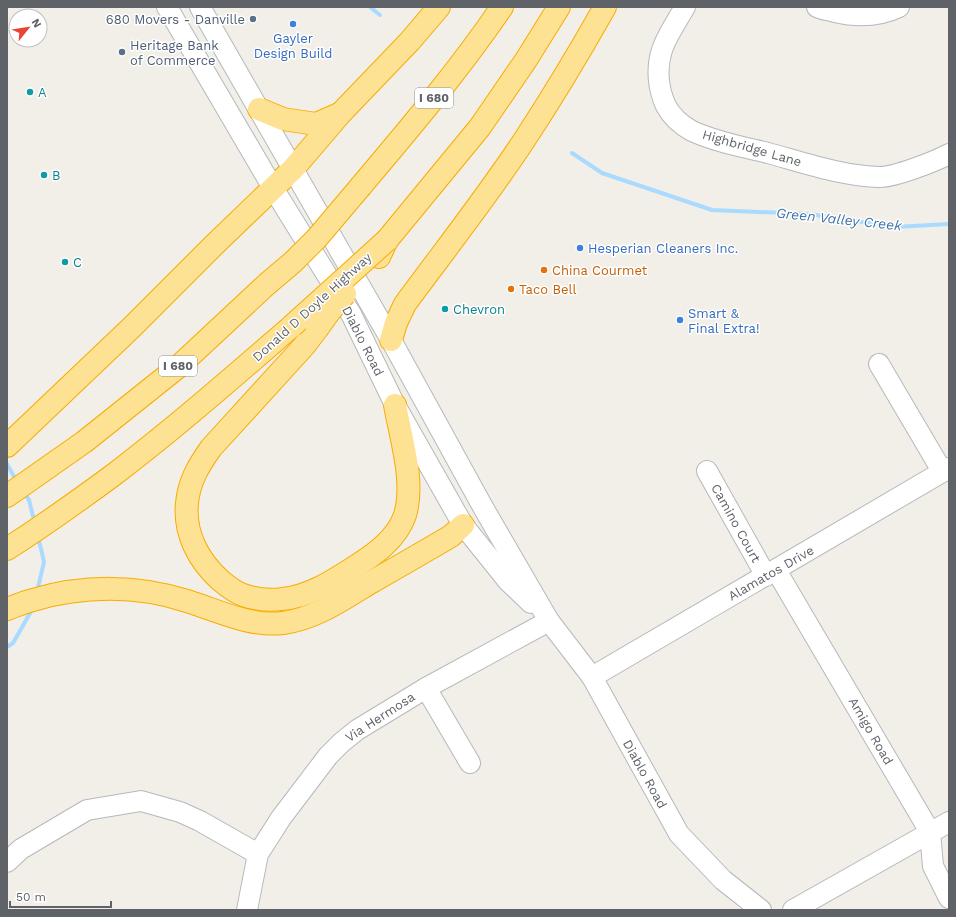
<svg xmlns="http://www.w3.org/2000/svg" width="956" height="917" viewBox="0 0 956 917" font-family="'Work Sans',sans-serif">
	<style>
		.lines { fill: none; stroke-linecap: round; stroke-linejoin: round }
		.stream { stroke: #aadaff; stroke-width: 4 }
		.minor-casing { stroke: #b5b8bc; stroke-width: 22 }
		.highway-casing { stroke: #f9ab00; stroke-width: 24 }
		.minor { stroke: #fff; stroke-width: 20 }
		.highway { stroke: #fde293; stroke-width: 22 }
		.highway-bridge-casing { stroke: #f9ab00; stroke-width: 24; stroke-linecap: butt }
		.highway-bridge { stroke: #fde293; stroke-width: 22 }
		.service-dot { fill: #5c6f8a; stroke: #fff; stroke-width: 1.5 }
		.shop-dot { fill: #3f7fe0; stroke: #fff; stroke-width: 1.5 }
		.culture-dot { fill: #0f9aa8; stroke: #fff; stroke-width: 1.5 }
		.food-dot { fill: #e8710a; stroke: #fff; stroke-width: 1.5 }
		.labels { text-anchor: middle; dominant-baseline: central; stroke-width: 3; stroke-linejoin: round; paint-order: stroke }
		.shield { fill: #fff; stroke: #8f9295; stroke-width: 1 }
		.shield-label { font-size: 12px; font-weight: bold; fill: #5f6368 }
		.service-label { font-size: 13px; fill: #4e5e75; stroke: #fff; text-anchor: end }
		.shop-label { font-size: 13px; fill: #366cbe; stroke: #fff; text-anchor: start }
		.culture-label { font-size: 13px; fill: #0d838f; stroke: #fff; text-anchor: start }
		.street-label { font-size: 13px; fill: #5f6368; stroke: #fff }
		.food-label { font-size: 13px; fill: #c56008; stroke: #fff; text-anchor: start }
		.water-label { font-size: 14px; font-style: italic; fill: #4174aa; stroke: #fff }
	</style>
	<rect width="100%" height="100%" fill="#f1efe8"/>
	<g class="lines">
		<!-- stream -->
		<g class="stream">
			<polyline points="370,7 380,15"/>
			<polyline points="572,153 602,173 712,210 809,214 895,227 949,224"/>
			<polyline points="7,464 17,482"/>
			<polyline points="24,493 29,500 35,524"/>
			<polyline points="37,592 44,562 38,536"/>
			<polyline points="7,647 13,643 33,608"/>
		</g>
		<!-- minor casing -->
		<g class="minor-casing">
			<g id="minor">
				<polyline points="167,7 273,188 351,314 395,405 463,525 508,581 531,603"/>
				<polyline points="200,7 391,340 484,509 549,621 592,677 679,834 723,880 761,910"/>
				<path d="M685 7C678 19 666 37 662 50 656 68 658 89 666 106 672 117 681 125 692 131 716 142 743 147 768 153 805 163 842 176 880 177 895 177 936 161 949 154"/>
				<path d="M817 7C822 10 829 10 835 12 856 17 878 17 899 7"/>
				<polyline points="879,364 942,471"/>
				<polyline points="707,471 766,576"/>
				<polyline points="776,570 930,832 933,866 949,898"/>
				<polyline points="592,677 949,468"/>
				<polyline points="426,688 470,763"/>
				<polyline points="7,862 21,849 87,810 141,801 180,812 200,821 258,854"/>
				<polyline points="247,910 258,854 281,818 328,756 341,743 357,730 426,688 549,621"/>
				<polyline points="793,910 949,822"/>
			</g>
		</g>
		<!-- highway casing -->
		<g class="highway-casing">
			<g id="highway">
				<polyline points="259,109 283,119 316,124 339,114"/>
				<path d="M361 186C410 128 459 70 502 7"/>
				<polyline points="379,257 387,240 480,127 526,60 559,7"/>
				<path d="M317 329 304 346 211 448C199 465 189 481 187 503 184 533 198 560 220 580 227 586 235 592 243 595 255 599 269 601 282 599 308 597 331 582 353 568 374 555 397 539 405 515 415 482 401 439 395 405"/>
				<path d="M391 340 396 323 405 304C444 251 486 198 523 142 552 98 579 53 605 7"/>
				<polyline points="7,446 131,328 214,245 293,169 340,114 410,41 439,7"/>
				<polyline points="7,496 84,442 178,367 267,284"/>
				<path d="M7 549C43 526 78 501 112 476 174 429 233 377 292 326"/>
				<path d="M7 609C16 606 24 602 33 600 83 585 138 585 187 601 219 611 250 627 283 623 314 619 342 600 368 584 396 568 424 552 451 536L463 525"/>
			</g>
		</g>
		<!-- minor -->
		<use href="#minor" class="minor"/>
		<!-- highway -->
		<use href="#highway" class="highway"/>
		<!-- highway-bridge casing -->
		<g class="highway-bridge-casing">
			<g id="highway-bridge">
				<polyline points="267,284 293,262 317,238 361,186"/>
				<polyline points="292,326 387,240"/>
				<polyline points="317,329 330,311 345,294"/>
			</g>
		</g>
		<!-- highway-bridge -->
		<use href="#highway-bridge" class="highway-bridge"/>
	</g>
	<!-- markers -->
	<g class="service-dot">
		<circle cx="253" cy="19" r="4"/>
		<circle cx="122" cy="52" r="4"/>
	</g>
	<g class="shop-dot">
		<circle cx="293" cy="24" r="4"/>
		<circle cx="580" cy="248" r="4"/>
		<circle cx="680" cy="320" r="4"/>
	</g>
	<g class="culture-dot">
		<circle cx="30" cy="92" r="4"/>
		<circle cx="44" cy="175" r="4"/>
		<circle cx="65" cy="262" r="4"/>
		<circle cx="445" cy="309" r="4"/>
	</g>
	<g class="food-dot">
		<circle cx="544" cy="270" r="4"/>
		<circle cx="511" cy="289" r="4"/>
	</g>
	<g class="labels">
		<!-- shield labels -->
		<g class="shield">
			<rect x="415" y="88" width="38" height="20" rx="3"/>
			<rect x="159" y="356" width="38" height="20" rx="3"/>
		</g>
		<g class="shield-label">
			<text x="434" y="98">I 680</text>
			<text x="178" y="366">I 680</text>
		</g>
		<!-- service labels -->
		<g class="service-label">
			<text x="245" y="19">680 Movers - Danville</text>
			<text x="130" y="45" text-anchor="start">Heritage Bank<tspan x="130" dy="15">of Commerce</tspan></text>
		</g>
		<!-- shop labels -->
		<g class="shop-label">
			<text x="293" y="38" text-anchor="middle">Gayler<tspan x="293" dy="15">Design Build</tspan></text>
			<text x="588" y="248">Hesperian Cleaners Inc.</text>
			<text x="688" y="313">Smart &amp;<tspan x="688" dy="15">Final Extra!</tspan></text>
		</g>
		<!-- culture labels -->
		<g class="culture-label">
			<text x="38" y="92">A</text>
			<text x="52" y="175">B</text>
			<text x="73" y="262">C</text>
			<text x="453" y="309">Chevron</text>
		</g>
		<!-- street labels -->
		<g class="street-label">
			<text transform="translate(752 148) rotate(16)">Highbridge Lane</text>
			<text transform="translate(312 307) rotate(-42)">Donald D Doyle Highway</text>
			<text transform="translate(363 341) rotate(63)">Diablo Road</text>
			<text transform="translate(736 523) rotate(61)">Camino Court</text>
			<text transform="translate(771 573) rotate(-30)">Alamatos Drive</text>
			<text transform="translate(380 717) rotate(-33)">Via Hermosa</text>
			<text transform="translate(871 731) rotate(60)">Amigo Road</text>
			<text transform="translate(645 774) rotate(61)">Diablo Road</text>
		</g>
		<!-- food labels -->
		<g class="food-label">
			<text x="552" y="270">China Courmet</text>
			<text x="519" y="289">Taco Bell</text>
		</g>
		<!-- water labels -->
		<g class="water-label">
			<text transform="translate(839 219) rotate(6)">Green Valley Creek</text>
		</g>
	</g>
	<!-- border -->
	<rect width="956" height="917" fill="none" stroke="#5f6368" stroke-width="16"/>
	<!-- north arrow -->
	<g transform="translate(28 28) rotate(60)"><circle r="19" fill="#ffffff" stroke="#bfc1c3"/>
	<path d="M0-3L7 15L0 10L-7 15Z" fill="#ea4335"/>
	<text y="-6" font-size="11" font-weight="bold" text-anchor="middle" fill="#5f6368">N</text>
	</g>
	<!-- scale -->
	<path d="M10 901v6h101v-6" fill="none" stroke="#5f6368" stroke-width="2"/>
	<text x="16" y="901" font-size="12" fill="#5f6368" stroke="#ffffff" stroke-width="3" paint-order="stroke">50 m</text>
</svg>
